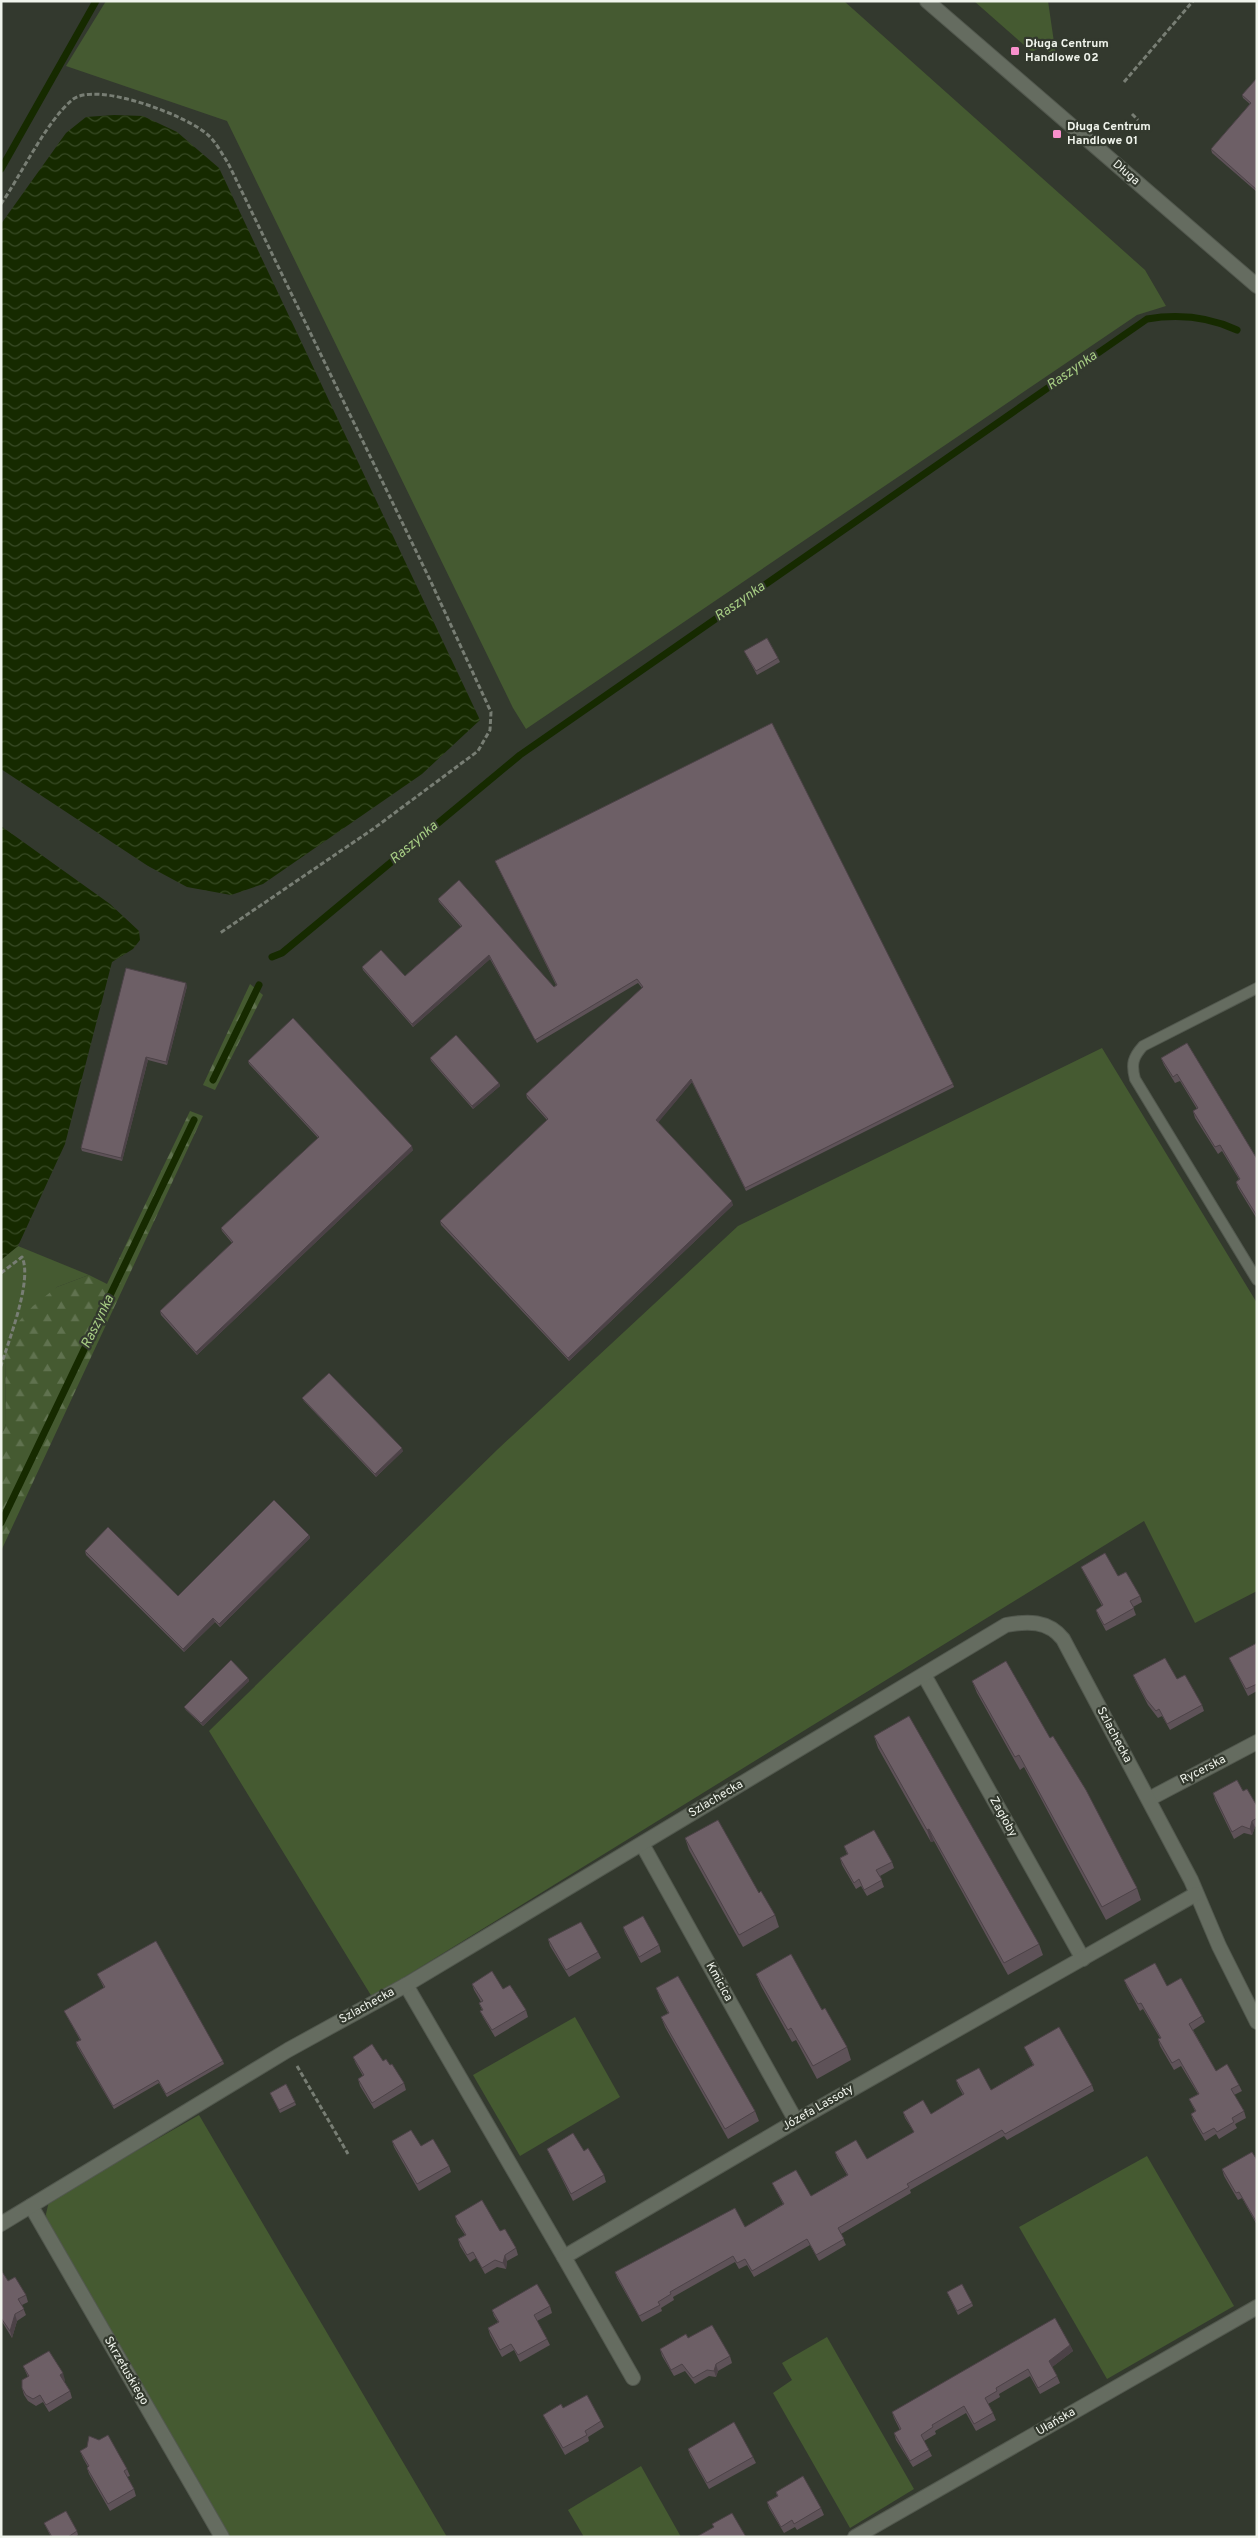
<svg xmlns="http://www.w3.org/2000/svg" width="1258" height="2538" viewBox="0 0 1258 2538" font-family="Overpass,sans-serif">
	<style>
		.grass { fill: #455a31 }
		.forest { fill: url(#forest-firs) }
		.water { fill: url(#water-waves) }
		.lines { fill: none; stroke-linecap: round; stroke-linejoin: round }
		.stream { stroke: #162a00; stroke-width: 7 }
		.service-casing { stroke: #52584e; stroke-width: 12 }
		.minor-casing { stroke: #52584e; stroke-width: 16 }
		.tertiary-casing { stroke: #52584e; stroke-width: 16 }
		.path { stroke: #787e74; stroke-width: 3; stroke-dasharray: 5 2.5; stroke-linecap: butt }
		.service { stroke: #656c60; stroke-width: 10 }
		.minor { stroke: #656c60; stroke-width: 14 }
		.tertiary { stroke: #656c60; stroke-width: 14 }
		.wall { fill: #5e5258 }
		.shaded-wall { fill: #4c4247 }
		.building { fill: #6d5f66; stroke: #4c4247 }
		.poi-dot { fill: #f890cc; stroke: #33392e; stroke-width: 2 }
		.labels { text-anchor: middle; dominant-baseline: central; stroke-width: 4.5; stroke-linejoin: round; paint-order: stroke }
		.poi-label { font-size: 12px; font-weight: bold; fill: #f0f4ec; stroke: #33392e; text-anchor: start }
		.street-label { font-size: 12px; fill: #f0f4ec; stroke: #33392e }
		.water-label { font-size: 14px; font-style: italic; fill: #a7cd84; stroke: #33392e }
	</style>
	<defs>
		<pattern id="forest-firs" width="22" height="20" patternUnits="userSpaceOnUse" patternTransform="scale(1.25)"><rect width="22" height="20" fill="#455a31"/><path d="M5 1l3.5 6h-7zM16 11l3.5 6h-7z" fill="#60724f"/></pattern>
		<pattern id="water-waves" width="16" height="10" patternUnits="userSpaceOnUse" patternTransform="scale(1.25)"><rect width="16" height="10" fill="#162a00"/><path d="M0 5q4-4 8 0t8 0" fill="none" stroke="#384a25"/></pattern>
	</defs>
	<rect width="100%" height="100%" fill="#33392e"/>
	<!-- grass -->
	<g class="grass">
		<polygon points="106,1 844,1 1145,270 1166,306 1137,315 526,729 513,708 227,121 66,66"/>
		<polygon points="974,1 1048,1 1056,56 1041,47 1032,52"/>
		<polygon points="1102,1048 1257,1303 1257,1591 1195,1623 1144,1521 372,1997 209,1731 498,1449 738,1226"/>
		<polygon points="18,1246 89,1275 57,1287 5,1352 6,1424 1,1436 1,1260"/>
		<polygon points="575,2017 620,2097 520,2156 473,2075"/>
		<polygon points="199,2115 447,2537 230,2537 47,2225 46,2214 49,2201"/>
		<polygon points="1147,2156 1234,2306 1107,2379 1019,2227"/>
		<polygon points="827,2337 914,2489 850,2528 773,2393 792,2380 782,2363"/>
		<polygon points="641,2466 681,2537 584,2537 568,2510"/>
	</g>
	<!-- forest -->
	<g class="forest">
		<polygon points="250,984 263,995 215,1090 203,1085"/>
		<polygon points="190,1111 203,1116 1,1551 1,1436 6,1424 5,1352 11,1330 33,1306 57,1287 89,1275 107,1284"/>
	</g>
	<!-- water -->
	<g class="water">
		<polygon points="114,115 143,116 177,132 219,168 480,720 422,774 263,884 231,895 187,887 148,866 1,769 1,224 66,133 86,117"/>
		<polygon points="1,826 110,904 139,931 140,940 133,949 112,962 65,1144 18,1246 1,1260"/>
	</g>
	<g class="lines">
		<!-- stream -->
		<g class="stream">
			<polyline points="1,169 96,1"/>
			<path d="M272 957 282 953 520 755 1147 319C1177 314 1209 317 1237 330"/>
			<polyline points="213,1080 259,985"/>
			<polyline points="1,1523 194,1120"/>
		</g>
		<!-- service casing -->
		<g class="service-casing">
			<path id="service" d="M1257 988 1143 1046C1133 1057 1131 1064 1135 1079L1257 1280"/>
		</g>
		<!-- minor casing -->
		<g class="minor-casing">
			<g id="minor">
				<polyline points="924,1675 1083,1959"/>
				<polyline points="1149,1799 1257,1742"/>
				<polyline points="642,1844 796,2121"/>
				<polyline points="406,1985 564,2257"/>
				<polyline points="31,2206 222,2537"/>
				<path d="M1 2224 288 2050 406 1985 1006 1625C1027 1621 1048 1620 1063 1639L1191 1880 1219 1946 1257 2022"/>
				<polyline points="633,2378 564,2257 796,2121 1196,1894"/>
				<polyline points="855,2537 1257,2307"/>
			</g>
		</g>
		<!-- tertiary casing -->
		<g class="tertiary-casing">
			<polyline id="tertiary" points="927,1 1257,286"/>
		</g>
		<!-- path -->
		<g class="path">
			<polyline points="1124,82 1193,1"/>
			<polyline points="1132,114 1138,120"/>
			<path d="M1 204C21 175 46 122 72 100 95 80 188 116 208 135 216 142 222 154 228 163L431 582 491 712 490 730 478 751 373 829 220 933"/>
			<path d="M1 1273 22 1257C33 1280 8 1342 1 1366"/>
			<polyline points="297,2066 348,2154"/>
		</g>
		<!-- service -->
		<use href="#service" class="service"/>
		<!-- minor -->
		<use href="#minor" class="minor"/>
		<!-- tertiary -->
		<use href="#tertiary" class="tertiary"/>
	</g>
	<!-- wall -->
	<g class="wall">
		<polygon points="1257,78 1257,192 1212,153 1211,149 1250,104 1243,98 1242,95"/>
		<polygon points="744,651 778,658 780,662 757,675"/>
		<polygon points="495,861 953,1084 954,1087 746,1191 692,1082 658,1122 733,1205 569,1361 441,1225 440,1221 547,1120 527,1098 526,1094 642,988 638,983 537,1043 490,959 413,1027 363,970 362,967 405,976 461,927 439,902 438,899 554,987 556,985"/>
		<polygon points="187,986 167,1065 148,1060 122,1161 82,1151 81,1148"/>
		<polygon points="1187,1043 1257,1159 1257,1219 1238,1188 1236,1182 1239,1179 1222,1151 1218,1154 1195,1118 1193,1111 1197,1109 1180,1081 1175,1083 1164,1065 1161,1058"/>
		<polygon points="430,1058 499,1083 500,1086 473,1109 431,1061"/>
		<polygon points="248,1061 413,1150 197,1355 161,1315 160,1311 232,1243 222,1231 221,1228 318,1138 249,1064"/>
		<polygon points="302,1398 403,1451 376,1477 304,1401"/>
		<polygon points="309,1535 310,1538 220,1627 215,1622 184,1652 86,1555 85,1551 178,1596"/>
		<polygon points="1081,1567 1118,1576 1140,1596 1142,1602 1133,1607 1136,1615 1106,1631 1098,1616 1096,1610 1102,1606 1084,1573"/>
		<polygon points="1257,1643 1257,1691 1248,1696 1229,1658"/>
		<polygon points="1133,1675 1177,1679 1202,1705 1204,1711 1170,1730 1162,1716 1158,1718 1148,1705 1136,1682"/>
		<polygon points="248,1678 249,1681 203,1726 186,1710 184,1707"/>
		<polygon points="972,1681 1050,1738 1137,1888 1141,1900 1106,1920 1024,1767 1020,1770 977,1693"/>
		<polygon points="874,1736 1039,1944 1043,1955 1008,1975 934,1841 931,1842 878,1748"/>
		<polygon points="1243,1791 1257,1806 1257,1826 1255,1827 1252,1835 1244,1833 1234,1839 1215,1800 1213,1793"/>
		<polygon points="685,1838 759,1893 775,1915 779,1927 743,1947 689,1850"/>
		<polygon points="844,1846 892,1862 894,1868 880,1876 884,1887 867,1896 861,1886 856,1889 842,1865 840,1858 847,1854"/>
		<polygon points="623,1927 659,1945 661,1952 641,1963 625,1933"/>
		<polygon points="548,1939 598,1952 601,1958 569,1977 550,1946"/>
		<polygon points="97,1974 223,2061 224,2064 167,2097 159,2083 114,2109 77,2046 76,2042 80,2040 64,2011 104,1988"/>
		<polygon points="756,1974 847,2047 851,2060 817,2079 796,2040 792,2042 761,1986"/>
		<polygon points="1124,1980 1167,1986 1202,2016 1205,2022 1193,2030 1216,2071 1239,2085 1242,2091 1234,2095 1244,2111 1246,2118 1235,2124 1237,2128 1219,2139 1216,2134 1205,2141 1193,2120 1191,2114 1195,2111 1189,2099 1198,2094 1181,2066 1174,2070 1160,2046 1158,2039 1160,2038 1143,2009 1140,2011 1127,1987"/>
		<polygon points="472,1984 503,1989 526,2010 528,2017 495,2037 483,2017 480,2011 482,2010 479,2003 481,2002 474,1990"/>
		<polygon points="656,1988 755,2111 759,2121 728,2139 665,2027 661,2017 668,2013 660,1998"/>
		<polygon points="1024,2047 1092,2085 1094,2091 1007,2140 1004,2136 910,2190 911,2193 841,2234 846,2245 819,2261 810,2245 754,2277 747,2265 739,2269 735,2262 673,2297 674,2300 661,2308 662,2311 642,2322 617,2278 615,2272 745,2227 783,2204 775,2189 772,2183 811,2196 847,2175 837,2158 835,2152 867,2159 914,2132 905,2118 903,2112 931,2114 963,2095 958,2086 956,2080 991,2090 1033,2065"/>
		<polygon points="353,2057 383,2061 404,2083 406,2090 374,2109 360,2086 358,2079 363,2076 356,2064"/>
		<polygon points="270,2093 295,2102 296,2105 280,2113"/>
		<polygon points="392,2141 421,2146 449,2166 451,2172 419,2191 394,2147"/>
		<polygon points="547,2149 584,2151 604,2175 606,2182 573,2201"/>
		<polygon points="1257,2160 1257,2225 1242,2198 1238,2200 1224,2176 1222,2169"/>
		<polygon points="455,2216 500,2231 516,2248 518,2255 507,2261 506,2269 497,2267 485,2274 476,2258 470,2262 460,2246 458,2239 465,2235 457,2223"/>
		<polygon points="1,2270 8,2281 26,2295 28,2302 22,2305 26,2315 17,2321 12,2338 1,2320"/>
		<polygon points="947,2292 972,2303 973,2306 958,2315"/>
		<polygon points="550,2306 552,2313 537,2321 547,2339 550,2345 520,2362 514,2350 502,2357 490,2335 488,2328 498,2322 494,2316 492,2310"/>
		<polygon points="688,2338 730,2356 732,2363 718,2371 716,2377 709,2376 695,2384 685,2371 674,2376 662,2356 660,2349"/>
		<polygon points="1070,2345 1073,2351 1052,2367 1057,2376 1060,2383 1040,2394 1030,2376 999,2394 1000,2397 988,2404 993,2413 996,2420 976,2431 966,2413 935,2431 936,2434 924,2441 929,2450 932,2456 913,2467 896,2440 894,2433 900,2430 894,2418 892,2412"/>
		<polygon points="23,2366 65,2380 64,2381 70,2391 72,2398 49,2412 43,2402 36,2406 28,2401 24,2395 22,2388 28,2377"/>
		<polygon points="563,2408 601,2421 604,2427 588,2437 589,2441 565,2455 546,2421 543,2415"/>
		<polygon points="688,2449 753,2457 756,2463 709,2489 690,2455"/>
		<polygon points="80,2451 127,2469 130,2476 127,2477 134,2489 136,2496 110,2511 89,2474 87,2468 88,2467 83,2458"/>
		<polygon points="776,2492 821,2508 824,2515 797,2530 795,2527 784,2533 769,2508 767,2502 777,2496"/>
		<polygon points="44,2523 77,2531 78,2535 75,2537 51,2537"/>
	</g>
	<!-- shaded-wall -->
	<g class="shaded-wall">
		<polygon points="489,955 490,959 413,1027 412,1024"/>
		<polygon points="186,983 187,986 167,1065 166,1062"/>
		<polygon points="146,1057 148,1060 122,1161 121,1158"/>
		<polygon points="691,1079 692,1082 657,1124 656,1120"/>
		<polygon points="499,1083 500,1086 473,1109 472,1106"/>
		<polygon points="412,1146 413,1150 197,1355 196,1352"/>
		<polygon points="732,1201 733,1205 569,1361 568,1358"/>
		<polygon points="402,1448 403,1451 376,1477 375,1474"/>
		<polygon points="309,1535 310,1538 220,1627 219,1624"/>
		<polygon points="213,1618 215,1622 184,1652 183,1649"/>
		<polygon points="248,1678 249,1681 203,1726 201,1723"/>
		<polygon points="1252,1821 1255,1827 1252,1835 1250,1829"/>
		<polygon points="929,1829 934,1841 931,1842 927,1830"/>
		<polygon points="505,2255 507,2261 506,2269 503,2263"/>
		<polygon points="15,2314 17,2321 12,2338 10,2331"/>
		<polygon points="1070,2345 1073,2351 1051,2368 1049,2361"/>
		<polygon points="716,2364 718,2371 716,2377 714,2371"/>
		<polygon points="63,2373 65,2380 62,2381 60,2375"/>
	</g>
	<!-- building -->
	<g class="building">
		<polygon points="1257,78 1257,190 1211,149 1251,103 1242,95"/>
		<polygon points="767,638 778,658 756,671 744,651"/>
		<polygon points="772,723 953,1084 745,1188 691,1079 656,1120 732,1201 568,1358 440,1221 548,1119 526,1094 643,987 637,979 535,1040 489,955 412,1024 362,967 381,950 405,976 462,926 438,899 459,880 554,987 557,985 495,861"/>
		<polygon points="126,968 186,983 166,1062 146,1057 121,1158 81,1148"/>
		<polygon points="293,1018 412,1146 196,1352 160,1311 233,1242 221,1228 319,1137 248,1061"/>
		<polygon points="456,1035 499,1083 472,1106 430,1058"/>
		<polygon points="1187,1043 1257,1159 1257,1216 1236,1182 1240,1179 1220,1145 1215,1147 1193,1111 1198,1108 1177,1074 1173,1077 1161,1058"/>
		<polygon points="329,1373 402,1448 375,1474 302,1398"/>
		<polygon points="274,1500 309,1535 219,1624 213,1618 183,1649 85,1551 108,1527 178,1596"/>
		<polygon points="1105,1553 1118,1576 1126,1572 1140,1596 1130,1601 1134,1608 1104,1625 1096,1610 1103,1605 1081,1567"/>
		<polygon points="1257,1643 1257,1684 1246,1689 1229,1658"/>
		<polygon points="1165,1658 1177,1679 1185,1675 1202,1705 1167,1724 1159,1709 1156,1711 1146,1699 1133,1675"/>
		<polygon points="231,1660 248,1678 201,1723 184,1707"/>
		<polygon points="1006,1661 1050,1738 1053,1736 1086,1790 1137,1888 1102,1907 1019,1755 1015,1757 972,1681"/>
		<polygon points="909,1716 1039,1944 1004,1963 929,1829 927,1830 874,1736"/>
		<polygon points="1237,1780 1243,1791 1247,1789 1257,1806 1257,1818 1252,1821 1250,1829 1242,1826 1232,1832 1213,1793"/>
		<polygon points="718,1820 759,1893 761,1891 775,1915 739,1935 685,1838"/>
		<polygon points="874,1830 892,1862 876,1870 882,1880 864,1890 859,1879 854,1883 840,1858 848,1854 844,1846"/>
		<polygon points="643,1916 659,1945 639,1957 623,1927"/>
		<polygon points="581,1922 598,1952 566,1970 548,1939"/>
		<polygon points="156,1941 223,2061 166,2094 158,2080 113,2106 76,2042 81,2040 64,2011 105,1987 97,1974"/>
		<polygon points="791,1954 822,2010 825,2008 847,2047 813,2066 791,2028 788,2030 756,1974"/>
		<polygon points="1155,1963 1167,1986 1181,1978 1202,2016 1189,2024 1216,2071 1227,2064 1239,2085 1231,2089 1244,2111 1232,2118 1234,2122 1217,2132 1214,2128 1203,2134 1191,2114 1196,2111 1189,2099 1199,2094 1179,2059 1172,2063 1158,2039 1161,2038 1141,2003 1138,2004 1124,1980"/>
		<polygon points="492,1971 503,1989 510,1985 526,2010 492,2030 480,2011 483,2010 479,2003 483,2001 472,1984"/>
		<polygon points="678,1976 755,2111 725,2129 661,2017 669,2013 656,1988"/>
		<polygon points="1059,2027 1092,2085 1005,2134 1002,2130 907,2184 909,2187 838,2228 844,2239 816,2255 807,2239 752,2271 745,2259 737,2263 733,2256 670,2292 671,2294 658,2302 660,2305 639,2316 615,2272 735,2208 745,2227 784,2204 772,2183 796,2170 811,2196 848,2175 835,2152 856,2140 867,2159 914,2132 903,2112 923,2100 931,2114 964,2094 956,2080 979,2068 991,2090 1034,2065 1024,2047"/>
		<polygon points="372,2044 383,2061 386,2059 390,2065 392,2064 404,2083 372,2103 358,2079 364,2075 353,2057"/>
		<polygon points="286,2084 295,2102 279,2110 270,2093"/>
		<polygon points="411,2130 421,2146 433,2139 449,2166 417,2184 392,2141"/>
		<polygon points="573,2133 584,2151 588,2148 604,2175 571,2194 547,2149"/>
		<polygon points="1252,2152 1257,2160 1257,2223 1239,2192 1236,2193 1222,2169"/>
		<polygon points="482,2200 500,2231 505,2229 516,2248 505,2255 503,2263 495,2260 482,2268 473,2252 467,2255 458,2239 466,2235 455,2216"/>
		<polygon points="1,2270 8,2281 15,2277 26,2295 18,2299 24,2309 15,2314 10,2331 1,2318"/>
		<polygon points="537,2284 550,2306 534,2315 547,2339 518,2355 511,2344 500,2350 488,2328 499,2322 492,2310"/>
		<polygon points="962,2284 972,2303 957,2311 947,2292"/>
		<polygon points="1055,2318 1070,2345 1049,2361 1057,2376 1038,2388 1028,2369 996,2388 997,2391 985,2398 993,2413 974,2424 964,2406 932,2425 933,2427 921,2435 929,2450 910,2461 894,2433 901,2429 892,2412"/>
		<polygon points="712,2325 730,2356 716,2364 714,2371 707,2370 693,2378 682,2364 671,2370 660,2349 686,2334 688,2338"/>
		<polygon points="49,2351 63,2373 60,2375 70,2391 46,2405 40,2395 33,2399 26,2395 22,2388 22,2380 29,2376 23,2366"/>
		<polygon points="587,2395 601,2421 585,2431 587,2435 563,2448 543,2415 561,2404 563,2408"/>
		<polygon points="734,2422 753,2457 707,2483 688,2449"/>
		<polygon points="108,2435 127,2469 124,2471 134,2489 108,2504 87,2468 89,2466 80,2451 87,2447 89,2436 99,2440"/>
		<polygon points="803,2476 821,2508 794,2524 792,2520 781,2527 767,2502 778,2496 776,2492"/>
		<polygon points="66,2511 77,2531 68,2537 52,2537 44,2523"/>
		<polygon points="732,2513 746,2537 699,2537 698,2536 714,2527 712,2524"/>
	</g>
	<!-- markers -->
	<g class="poi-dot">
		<rect x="1010" y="46" width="10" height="10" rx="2.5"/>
		<rect x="1052" y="129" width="10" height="10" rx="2.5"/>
	</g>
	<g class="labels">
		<!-- poi labels -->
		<g class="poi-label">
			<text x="1025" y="44">Długa Centrum<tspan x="1025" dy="14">Handlowe 02</tspan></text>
			<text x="1067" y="127">Długa Centrum<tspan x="1067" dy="14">Handlowe 01</tspan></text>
		</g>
		<!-- street labels -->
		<g class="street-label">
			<text transform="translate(1126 173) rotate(41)">Długa</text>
			<text transform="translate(1114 1735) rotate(62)">Szlachecka</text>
			<text transform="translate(1203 1770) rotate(-27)">Rycerska</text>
			<text transform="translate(716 1799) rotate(-31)">Szlachecka</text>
			<text transform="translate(1003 1817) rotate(61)">Zagłoby</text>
			<text transform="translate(719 1982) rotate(61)">Kmicica</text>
			<text transform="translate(367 2006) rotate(-29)">Szlachecka</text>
			<text transform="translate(818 2108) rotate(-30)">Józefa Lassoty</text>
			<text transform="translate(126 2371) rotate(60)">Skrzetuskiego</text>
			<text transform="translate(1056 2422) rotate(-30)">Ułańska</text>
		</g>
		<!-- water labels -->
		<g class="water-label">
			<text transform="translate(1072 371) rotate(-35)">Raszynka</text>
			<text transform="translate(740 602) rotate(-35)">Raszynka</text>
			<text transform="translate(414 843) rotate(-40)">Raszynka</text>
			<text transform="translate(98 1322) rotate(-64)">Raszynka</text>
		</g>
	</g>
	<!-- border -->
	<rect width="1258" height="2538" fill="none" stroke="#f0f4ec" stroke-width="5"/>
</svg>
